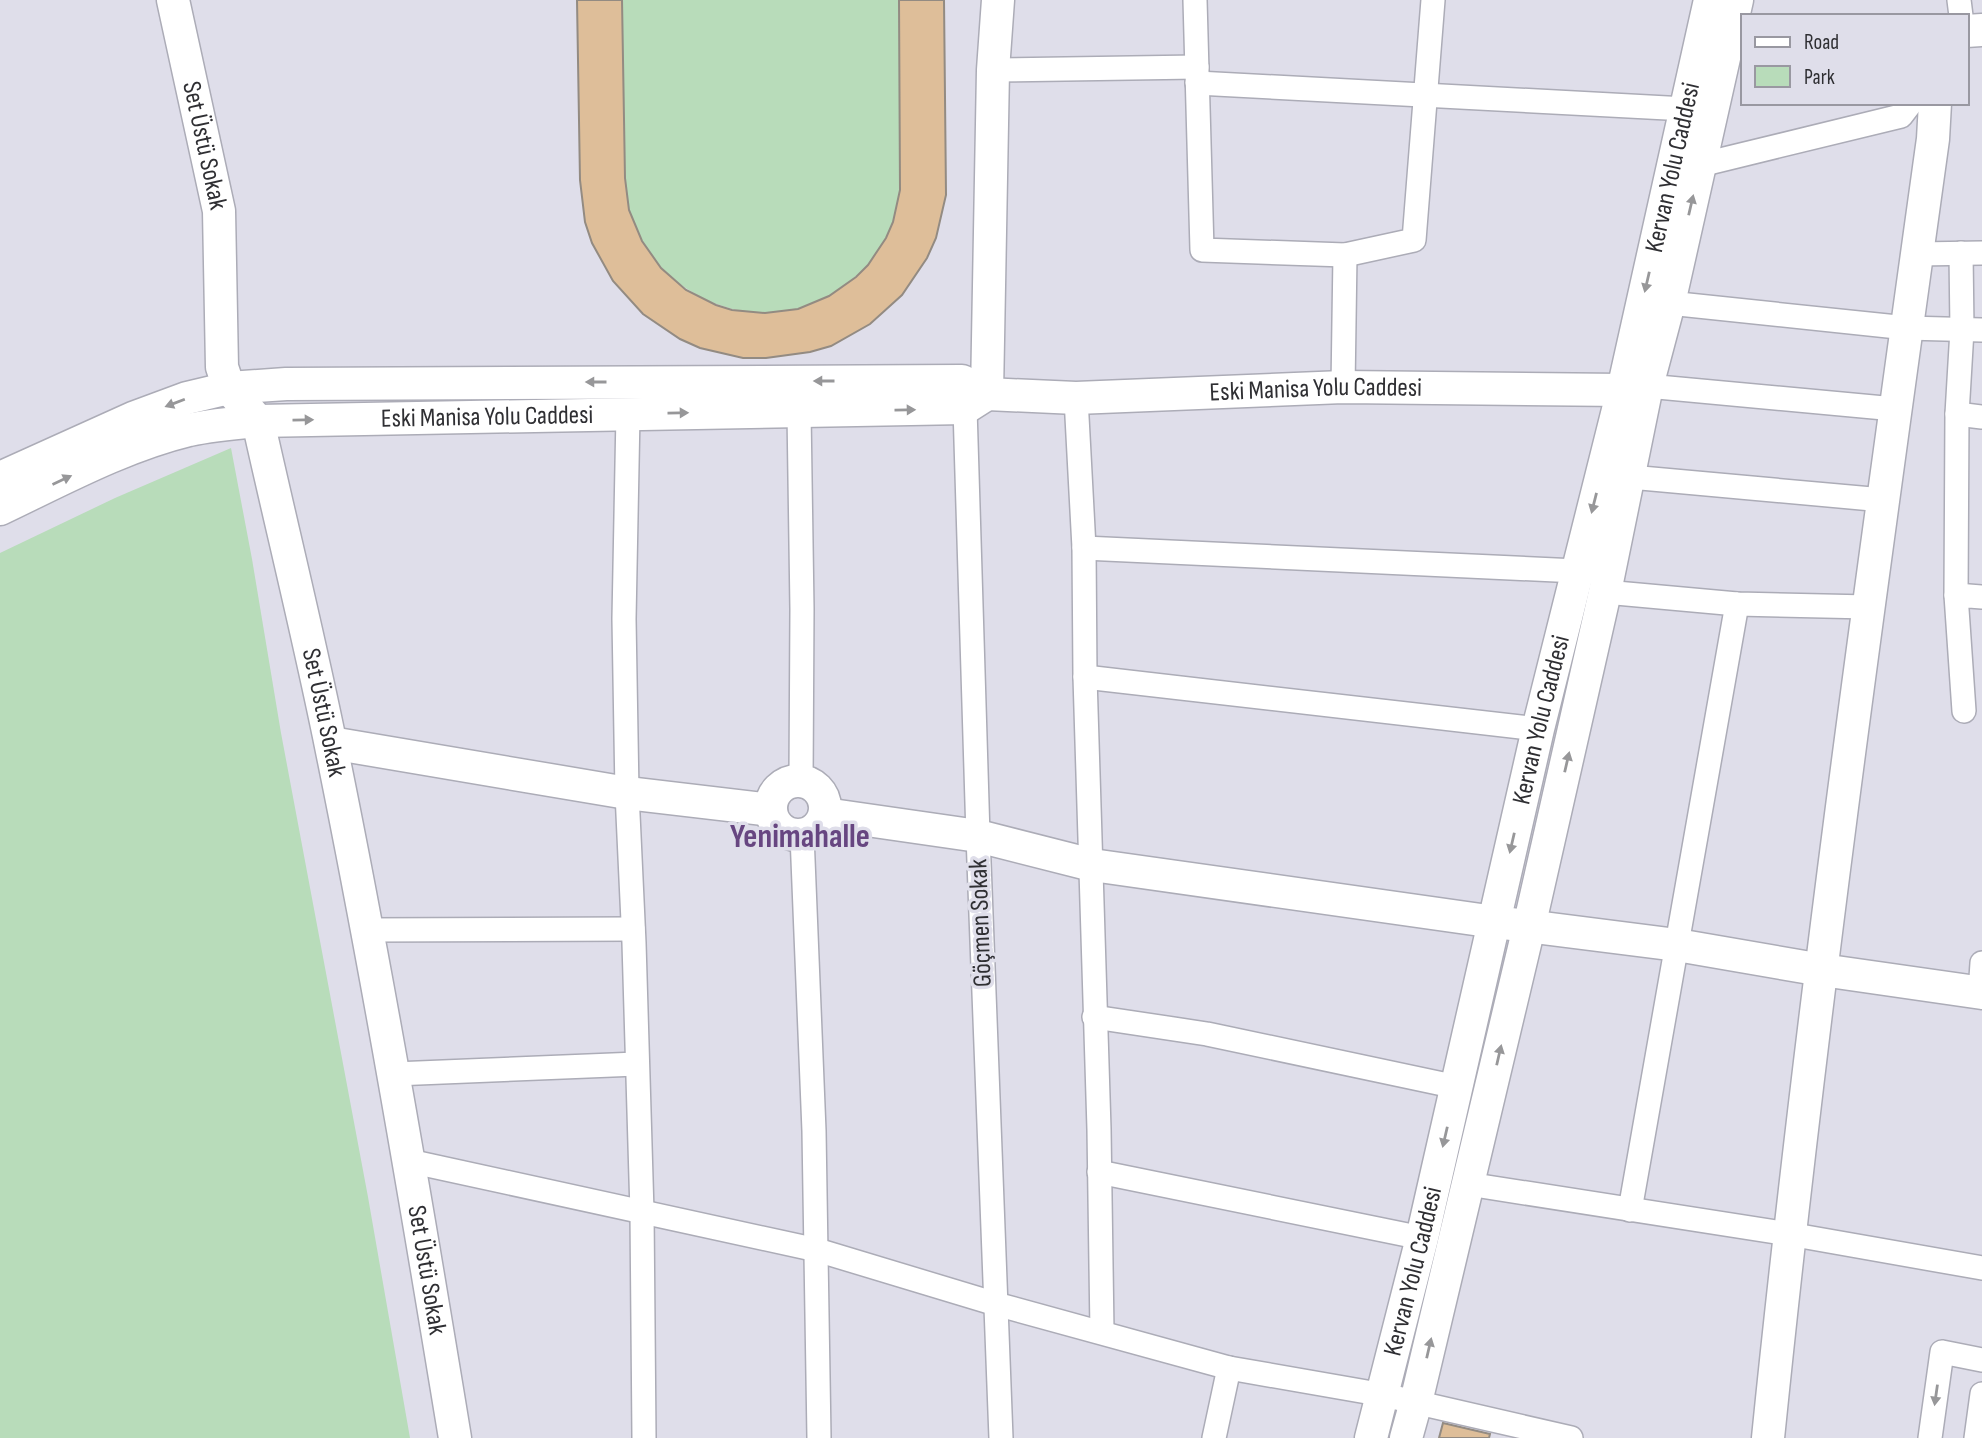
<svg xmlns="http://www.w3.org/2000/svg" width="1982" height="1438" viewBox="0 0 1982 1438" font-family="'Sofia Sans Condensed',sans-serif">
	<style>
		.green { fill: #b8dcba }
		.building { fill: #debe99; stroke: #938b82; stroke-width: 2 }
		.lines { fill: none; stroke-linecap: round; stroke-linejoin: round }
		.street-casing { stroke: #acacb7; stroke-width: 26 }
		.secondary-casing { stroke: #acacb7; stroke-width: 35 }
		.street { stroke: #fff; stroke-width: 23 }
		.secondary { stroke: #fff; stroke-width: 32 }
		.oneway { fill: #979799 }
		.labels { text-anchor: middle; dominant-baseline: central; stroke-width: 7; stroke-linejoin: round; paint-order: stroke }
		.street-label { font-size: 26px; fill: #2f2f33; stroke: #dfdeea }
		.district-label { font-size: 33px; font-weight: bold; fill: #674681; stroke: #dfdeea }
	</style>
	<rect width="100%" height="100%" fill="#dfdeea"/>
	<!-- green -->
	<g class="green">
		<path d="M622 0H899C899 41 900 81 900 122 901 155 903 189 893 222 886 246 867 269 846 284 841 288 835 293 829 296 759 337 665 300 635 226 622 195 625 160 624 127 623 85 623 42 622 0Z"/>
		<polygon points="231,448 252,559 281,733 368,1197 410,1438 0,1438 0,553 115,498"/>
	</g>
	<!-- building -->
	<g class="building">
		<polygon points="577,0 622,0 625,178 629,210 642,241 661,268 686,290 716,305 732,310 765,313 798,309 829,296 856,277 868,265 886,238 893,222 900,190 899,0 944,0 946,195 936,238 927,258 902,295 870,324 831,346 810,352 766,358 743,358 700,348 680,339 643,314 613,281 592,243 585,222 580,180"/>
		<polygon points="1443,1423 1490,1434 1489,1438 1439,1438"/>
	</g>
	<g class="lines">
		<!-- street casing -->
		<g class="street-casing">
			<g id="street">
				<polyline points="1195,0 1202,250 1345,255 1414,240 1433,0"/>
				<polyline points="1959,0 1961,16"/>
				<polyline points="993,70 1197,67"/>
				<polyline points="1197,83 1686,109"/>
				<polyline points="1700,165 1901,116 1911,103"/>
				<polyline points="1917,254 1982,253"/>
				<polyline points="1669,303 1907,328 1982,330"/>
				<polyline points="1647,386 1895,409"/>
				<polyline points="1343,387 1345,255"/>
				<polyline points="1076,398 1084,548 1085,677 1099,1129 1102,1332"/>
				<polyline points="965,408 978,836 1001,1438"/>
				<polyline points="799,412 802,609 801,780"/>
				<polyline points="628,414 624,619 627,793 634,943 642,1212 644,1438"/>
				<polyline points="1957,414 1982,417"/>
				<polyline points="1630,477 1883,500"/>
				<polyline points="1084,548 1577,571"/>
				<polyline points="1605,592 1737,604 1869,607"/>
				<polyline points="1956,595 1957,414 1962,330 1961,253"/>
				<polyline points="1085,677 1538,729"/>
				<polyline points="1964,711 1956,595 1982,597"/>
				<polyline points="802,835 814,1131 819,1438"/>
				<polyline points="368,930 633,929"/>
				<polyline points="1980,993 1982,963"/>
				<polyline points="1094,1017 1207,1034 1457,1087"/>
				<polyline points="394,1074 637,1064"/>
				<polyline points="409,1161 817,1250 996,1304 1229,1368 1384,1395 1571,1438"/>
				<polyline points="1099,1172 1422,1238"/>
				<polyline points="1468,1184 1789,1234 1982,1268"/>
				<polyline points="1630,1210 1737,604"/>
				<polyline points="1214,1438 1229,1368"/>
				<polyline points="1930,1438 1942,1352 1982,1360"/>
				<polyline points="1976,1438 1982,1394"/>
			</g>
		</g>
		<!-- secondary casing -->
		<g class="secondary-casing">
			<g id="secondary">
				<path id="s1" d="M173 0 219 211 222 367 229 388 258 421C282 529 309 637 331 746 378 976 417 1207 455 1438"/>
				<polyline points="1966,31 1982,30"/>
				<polyline points="987,394 993,70 998,0"/>
				<path id="s2" d="M0 478 133 418 187 398 229 388 286 384 962 381 987 394 1076 398 1343 387 1623 390 1647 386"/>
				<path id="s3" d="M0 509C61 480 123 446 189 430 212 425 235 423 258 421L965 408 987 394"/>
				<polyline points="331,743 627,793 771,810"/>
				<circle cx="798" cy="808" r="27"/>
				<polyline points="825,814 978,836 1092,865 1495,922 1677,945 1822,970 1982,993"/>
				<path id="s4" d="M1371 1438 1422 1238 1538 729 1623 390 1710 0"/>
				<polyline points="1406,1438 1416,1402 1529,927 1605,592 1647,386 1669,303 1737,0"/>
				<path d="M1768 1438C1812 1004 1873 571 1933 139L1935 103"/>
			</g>
		</g>
		<!-- street -->
		<use href="#street" class="street"/>
		<!-- secondary -->
		<use href="#secondary" class="secondary"/>
	</g>
	<!-- one-way arrows -->
	<defs><path id="oneway-solid" d="M-6-.8H1V-3.2L6.5 0L1 3.2V.8H-6Z" transform="scale(1.75)"/></defs>
	<g class="oneway">
		<use href="#oneway-solid" transform="translate(1691 205) rotate(-77)"/>
		<use href="#oneway-solid" transform="translate(1647 282) rotate(103)"/>
		<use href="#oneway-solid" transform="translate(824 381) rotate(180)"/>
		<use href="#oneway-solid" transform="translate(596 382) rotate(180)"/>
		<use href="#oneway-solid" transform="translate(175 403) rotate(159)"/>
		<use href="#oneway-solid" transform="translate(905 410) rotate(-1)"/>
		<use href="#oneway-solid" transform="translate(678 413) rotate(-1)"/>
		<use href="#oneway-solid" transform="translate(303 420) rotate(-1)"/>
		<use href="#oneway-solid" transform="translate(62 480) rotate(-25)"/>
		<use href="#oneway-solid" transform="translate(1594 503) rotate(104)"/>
		<use href="#oneway-solid" transform="translate(1567 762) rotate(-77)"/>
		<use href="#oneway-solid" transform="translate(1512 843) rotate(103)"/>
		<use href="#oneway-solid" transform="translate(1499 1055) rotate(-77)"/>
		<use href="#oneway-solid" transform="translate(1445 1137) rotate(103)"/>
		<use href="#oneway-solid" transform="translate(1429 1348) rotate(-77)"/>
		<use href="#oneway-solid" transform="translate(1936 1395) rotate(98)"/>
	</g>
	<g class="labels">
		<!-- street labels -->
		<g class="street-label">
			<text stroke="none"><textPath href="#s1" startOffset="149">Set Üstü Sokak</textPath></text>
			<text stroke="none"><textPath href="#s4" startOffset="1306">Kervan Yolu Caddesi</textPath></text>
			<text stroke="none"><textPath href="#s2" startOffset="1337">Eski Manisa Yolu Caddesi</textPath></text>
			<text stroke="none"><textPath href="#s3" startOffset="504">Eski Manisa Yolu Caddesi</textPath></text>
			<text stroke="none"><textPath href="#s1" startOffset="737">Set Üstü Sokak</textPath></text>
			<text stroke="none"><textPath href="#s4" startOffset="738">Kervan Yolu Caddesi</textPath></text>
			<text transform="translate(981 923) rotate(-92)">Göçmen Sokak</text>
			<text stroke="none"><textPath href="#s1" startOffset="1304">Set Üstü Sokak</textPath></text>
			<text stroke="none"><textPath href="#s4" startOffset="172">Kervan Yolu Caddesi</textPath></text>
		</g>
		<!-- district labels -->
		<g class="district-label">
			<text x="800" y="837">Yenimahalle</text>
		</g>
	</g>
	<!-- legend -->
	<rect x="1741" y="14" width="228" height="91" fill="#dfdeea" stroke="#9998a1" stroke-width="2"/>
	<rect x="1755" y="37" width="35" height="10" fill="#ffffff" stroke="#9998a1" stroke-width="2"/>
	<text x="1804" y="49" font-size="21" fill="#2f2f33">Road</text>
	<rect x="1755" y="66" width="35" height="21" fill="#b8dcba" stroke="#9998a1" stroke-width="2"/>
	<text x="1804" y="84" font-size="21" fill="#2f2f33">Park</text>
</svg>
